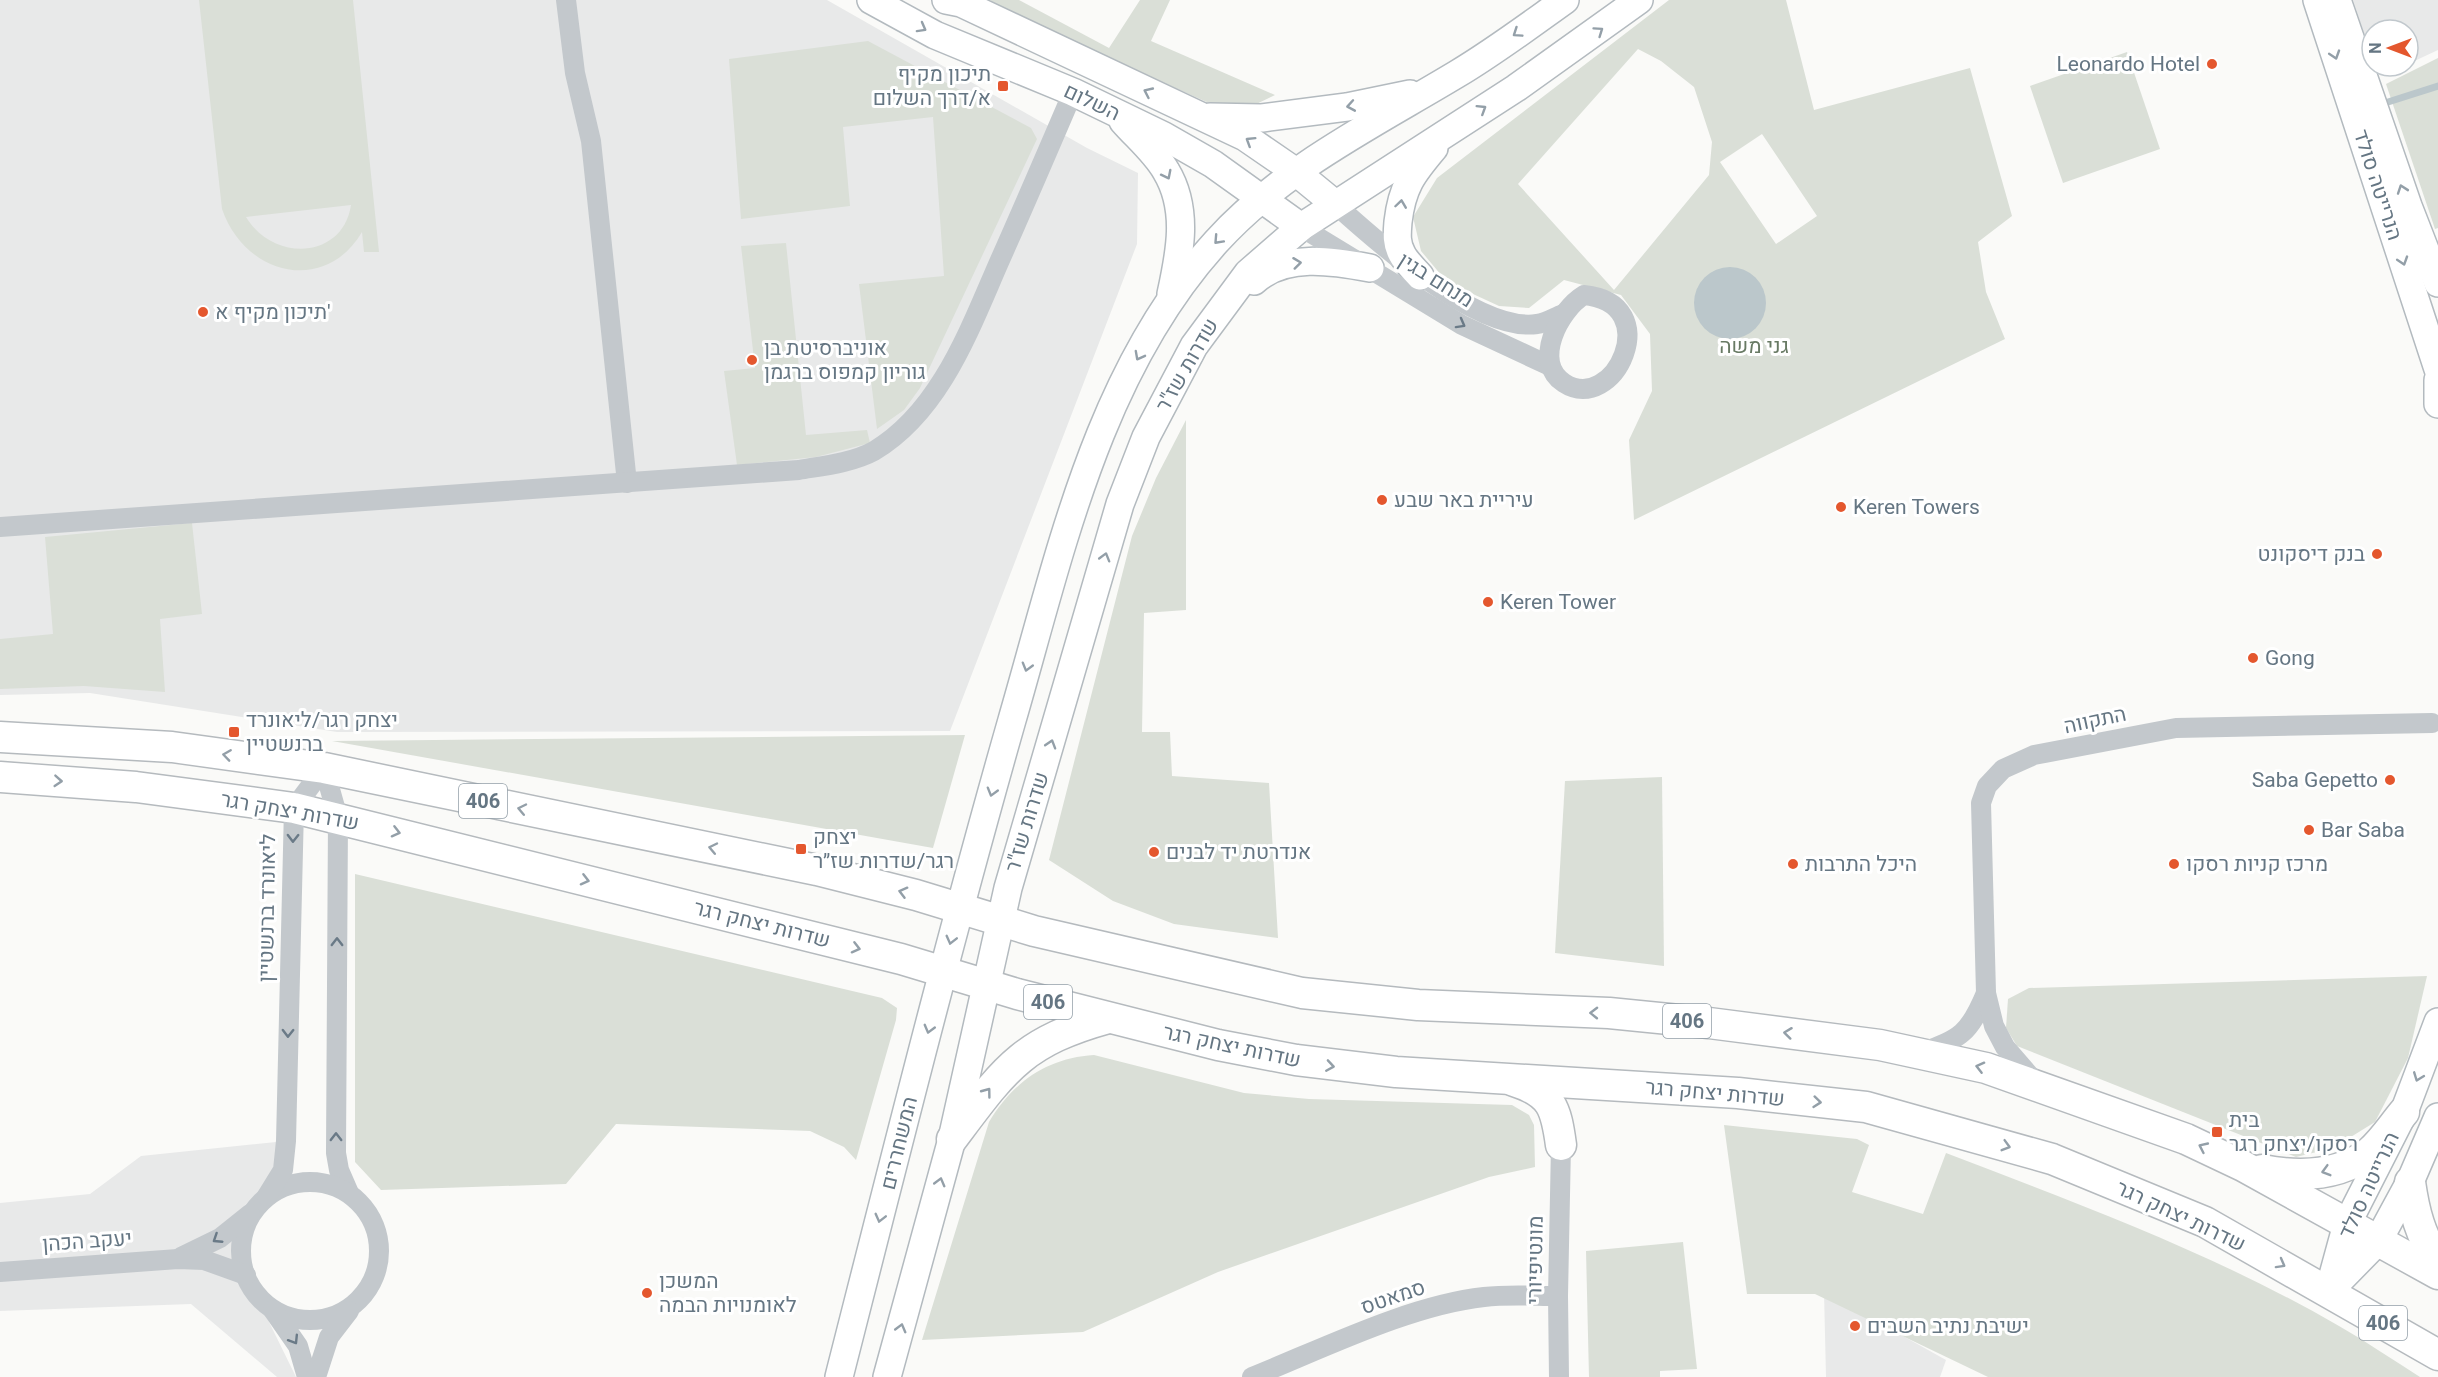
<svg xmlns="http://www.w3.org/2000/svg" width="2438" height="1377" font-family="Roboto,Heebo,sans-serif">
  <rect width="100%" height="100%" fill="#fafaf8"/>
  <g fill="#e8e9e9">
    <path d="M0 0H827L1087 148 1138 173 1137 244 950 731 337 732 90 693 0 695Z"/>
    <path d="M2353 0H2438V50L2408 64V30H2372V57Z"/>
    <path d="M286 1141 247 1223 246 1275 296 1377H277L191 1304 0 1311V1203L90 1194 141 1156Z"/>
    <path d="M1824 1292 1946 1360 1940 1377H1826Z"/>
  </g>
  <g fill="#dadfd7" fill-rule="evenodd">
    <path d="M199 0H353L379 252H364L362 232C324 296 244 274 222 209ZM351 205C343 259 274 263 246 217Z"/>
    <path d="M990 0H1019L1109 48 1140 0H1170L1151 41 1275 95 1246 109 1227 111 1009 14Z"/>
    <path d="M1669 0H1786L1814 110 1970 68 2012 216 1978 242 1986 292 2005 339 1634 520 1629 440 1652 391 1650 334 1621 295 1564 280 1529 308 1499 306 1447 282 1421 251 1413 217 1437 178ZM1638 49 1661 61 1694 87 1712 142 1709 175 1614 290 1518 184ZM1762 134 1817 216 1776 244 1720 162Z"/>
    <path d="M868 41 1031 128 1037 139 920 388 904 410 877 429 859 284 944 276 933 117 843 127 850 206 741 219 729 59Z"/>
    <path d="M2127 52 2160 149 2063 183 2030 86Z"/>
    <path d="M2438 58V228L2435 229 2386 84Z"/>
    <path d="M786 243 806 435 867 430 870 443 816 457 737 465 724 371 755 368 741 246Z"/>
    <path d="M1186 420V610L1144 613 1142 732H1170L1172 776 1269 783 1278 938 1174 924 1113 901 1049 860 1132 536 1156 478Z"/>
    <path d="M192 523 202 614 160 619 165 692 84 686 0 689V639L53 634 45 537Z"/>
    <path d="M965 735 933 848 332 741Z"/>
    <path d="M1662 777 1664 966 1555 953 1565 781Z"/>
    <path d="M355 874 882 998 897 1008 896 1020 856 1160 844 1147 810 1131 616 1124 566 1184 381 1190 355 1162Z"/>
    <path d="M2427 976 2408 1058 2375 1122 2333 1148 2296 1157 2017 1046 2006 1028 2008 999 2029 988Z"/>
    <path d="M1094 1055 1244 1093 1309 1099 1512 1105 1529 1115 1534 1125 1535 1167 1489 1177 1218 1272 1083 1332 922 1340 989 1122C1013 1082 1047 1058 1094 1055Z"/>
    <path d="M1724 1125 1857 1139 1869 1145 1852 1192 1923 1214 1946 1153C2079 1204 2215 1254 2339 1326 2367 1342 2393 1360 2420 1377H1988L1815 1294H1747Z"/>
    <path d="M1683 1242 1697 1369 1660 1371V1377H1589L1586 1251Z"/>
  </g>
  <circle fill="#bbc7cb" cx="1730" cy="303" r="36"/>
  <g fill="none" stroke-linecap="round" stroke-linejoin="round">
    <path stroke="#bbc7cb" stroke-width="7" d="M2388 102 2438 86"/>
    <g stroke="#b3babf" stroke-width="30">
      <g id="secondary">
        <path d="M871 0 935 35 1073 92 1164 136 1213 164 1301 227"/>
        <path d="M946 0 961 3 1245 137 1296 172 1335 204"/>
        <path d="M2317 0 2438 369"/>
        <path d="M2337 0 2408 206 2438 283"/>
        <path d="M1210 117 1262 118 1347 107 1410 94"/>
        <path d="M1123 121C1137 137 1156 153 1166 171 1189 209 1180 253 1171 294"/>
        <path d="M1420 276C1414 269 1406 262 1402 254 1396 243 1397 234 1398 222 1402 187 1412 174 1434 148"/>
        <path d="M1254 281C1285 253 1332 261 1370 268"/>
        <path d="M2438 380V404"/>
        <path d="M2329 1290 2347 1224 2404 1112 2438 1022"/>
        <path d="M2330 1290 2378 1241 2410 1182 2438 1117"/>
        <path d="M839 1377C895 1157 950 937 1012 720 1060 555 1097 373 1216 242 1282 169 1374 124 1457 74 1494 52 1530 25 1565 0"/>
        <path d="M887 1377 952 1139 1008 888 1120 504 1146 437 1194 346 1248 273 1301 227 1516 88 1639 0"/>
      </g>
    </g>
    <g stroke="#b5babe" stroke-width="33">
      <g id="primary">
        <path d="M0 737 172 747 324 768 817 870 916 895 1034 931 1302 993 1418 1005 1609 1013 1709 1023 1880 1045 1986 1068 2186 1139 2243 1166 2438 1274"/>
        <path d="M0 777 136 787 294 808 901 959 1017 994 1218 1045 1296 1060 1396 1072 1738 1093 1866 1107 2052 1159 2205 1222 2438 1355"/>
        <path d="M1514 1081C1552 1093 1556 1108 1561 1145"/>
        <path d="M952 1139C1004 1070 1021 1042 1108 1018"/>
        <path d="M2262 1170C2299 1177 2339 1177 2370 1152 2383 1141 2393 1125 2404 1112"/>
        <path d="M2410 1182C2414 1210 2420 1237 2438 1260"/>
      </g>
    </g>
    <g stroke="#c3c8cc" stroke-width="20">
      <path d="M566 0 575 73 591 141 627 483"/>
      <path d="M1335 204C1376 241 1478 333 1537 324 1546 323 1555 317 1563 314"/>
      <path d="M1301 227 1462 325 1550 366"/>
      <path d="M1584 295C1667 303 1614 416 1564 383 1532 362 1559 310 1584 295Z"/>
      <path d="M0 527 799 470C822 466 852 463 874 451 941 411 970 328 1000 260 1025 204 1049 148 1073 92"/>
      <path d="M324 768 338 818 336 1153 339 1170 349 1193"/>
      <path d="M1921 1053C1961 1038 1969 1034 1986 993"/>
      <path d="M2036 1083 2005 1047 1994 1026 1986 993 1981 803 1987 786 2003 769 2034 755 2176 728 2432 723"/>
      <circle cx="310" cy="1251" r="69"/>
      <path d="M267 1196 283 1170 286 1141 294 808 324 768"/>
      <path d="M181 1257 220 1238 250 1214"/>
      <path d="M0 1272 178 1259 204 1260 246 1275"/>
      <path d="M273 1310 298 1346 307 1377"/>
      <path d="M316 1377 329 1337 349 1311"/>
      <path d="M1252 1377C1322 1349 1410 1305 1484 1297 1508 1294 1534 1296 1558 1296"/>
      <path d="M1559 1377 1558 1296 1561 1145"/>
    </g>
    <use href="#secondary" stroke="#fff" stroke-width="27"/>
    <use href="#primary" stroke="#fff" stroke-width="30"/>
  </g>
  <defs><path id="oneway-chevron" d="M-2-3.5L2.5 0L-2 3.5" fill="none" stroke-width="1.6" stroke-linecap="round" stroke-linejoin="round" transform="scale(1.5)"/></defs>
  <g stroke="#939fa8">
    <use href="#oneway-chevron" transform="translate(922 28) rotate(29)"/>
    <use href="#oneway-chevron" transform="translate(1599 31) rotate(-35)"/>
    <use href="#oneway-chevron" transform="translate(1517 33) rotate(146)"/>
    <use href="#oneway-chevron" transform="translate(2335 55) rotate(72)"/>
    <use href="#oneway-chevron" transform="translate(1148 92) rotate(-155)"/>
    <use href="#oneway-chevron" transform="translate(1351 106) rotate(170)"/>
    <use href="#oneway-chevron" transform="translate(1482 109) rotate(-32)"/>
    <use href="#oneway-chevron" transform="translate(1250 141) rotate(-148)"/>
    <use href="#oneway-chevron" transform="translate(1167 175) rotate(63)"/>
    <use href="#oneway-chevron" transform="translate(2402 189) rotate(-109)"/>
    <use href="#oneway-chevron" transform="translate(1401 204) rotate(-82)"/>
    <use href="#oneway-chevron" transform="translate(1218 240) rotate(133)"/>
    <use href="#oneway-chevron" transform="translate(2403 261) rotate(72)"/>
    <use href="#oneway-chevron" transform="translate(1297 263) rotate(-7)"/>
    <use href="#oneway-chevron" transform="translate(1139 356) rotate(118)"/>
    <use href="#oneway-chevron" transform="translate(1105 557) rotate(-74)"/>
    <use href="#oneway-chevron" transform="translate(1027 667) rotate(106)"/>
    <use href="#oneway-chevron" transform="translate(1051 744) rotate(-73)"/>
    <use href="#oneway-chevron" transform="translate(227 755) rotate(-172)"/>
    <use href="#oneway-chevron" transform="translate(58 781) rotate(4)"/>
    <use href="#oneway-chevron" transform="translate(992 792) rotate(106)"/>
    <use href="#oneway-chevron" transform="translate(522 809) rotate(-168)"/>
    <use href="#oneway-chevron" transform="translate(396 832) rotate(14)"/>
    <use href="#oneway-chevron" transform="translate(713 848) rotate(-168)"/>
    <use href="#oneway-chevron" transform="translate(585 880) rotate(14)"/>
    <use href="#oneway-chevron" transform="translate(903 892) rotate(-165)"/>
    <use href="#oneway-chevron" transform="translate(951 940) rotate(104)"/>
    <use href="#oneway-chevron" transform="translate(856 948) rotate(14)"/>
    <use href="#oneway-chevron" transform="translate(1594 1013) rotate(-179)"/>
    <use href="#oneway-chevron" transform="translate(929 1029) rotate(105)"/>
    <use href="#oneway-chevron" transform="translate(1788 1033) rotate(-173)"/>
    <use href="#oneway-chevron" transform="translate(1330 1066) rotate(9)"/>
    <use href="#oneway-chevron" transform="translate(1980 1067) rotate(-166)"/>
    <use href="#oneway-chevron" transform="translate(2418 1077) rotate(111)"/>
    <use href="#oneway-chevron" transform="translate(987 1092) rotate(-53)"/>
    <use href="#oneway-chevron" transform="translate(1817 1102) rotate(6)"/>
    <use href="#oneway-chevron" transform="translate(2006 1146) rotate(16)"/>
    <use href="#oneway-chevron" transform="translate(2203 1147) rotate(-155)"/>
    <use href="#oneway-chevron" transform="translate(2326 1171) rotate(164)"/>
    <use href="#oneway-chevron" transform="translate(940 1182) rotate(-75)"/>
    <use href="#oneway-chevron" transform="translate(880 1218) rotate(104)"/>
    <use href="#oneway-chevron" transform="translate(2281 1264) rotate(29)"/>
    <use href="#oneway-chevron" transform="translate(901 1328) rotate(-75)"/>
  </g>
  <g stroke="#6a7a87">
    <use href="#oneway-chevron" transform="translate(1461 324) rotate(29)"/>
    <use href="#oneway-chevron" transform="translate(293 838) rotate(91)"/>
    <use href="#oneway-chevron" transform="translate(337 942) rotate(-90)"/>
    <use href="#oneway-chevron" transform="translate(288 1033) rotate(91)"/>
    <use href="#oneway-chevron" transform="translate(336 1137) rotate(-90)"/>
    <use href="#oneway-chevron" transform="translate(217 1239) rotate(147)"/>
    <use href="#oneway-chevron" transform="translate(294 1340) rotate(58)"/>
  </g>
  <g fill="#e4572e" stroke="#fff" stroke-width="2">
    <circle cx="2212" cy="64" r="6"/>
    <rect x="997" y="80" width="12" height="12" rx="3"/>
    <circle cx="203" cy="312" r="6"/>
    <circle cx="752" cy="360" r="6"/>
    <circle cx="1382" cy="500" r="6"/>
    <circle cx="1841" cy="507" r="6"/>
    <circle cx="2377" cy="554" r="6"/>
    <circle cx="1488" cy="602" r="6"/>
    <circle cx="2253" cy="658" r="6"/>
    <rect x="228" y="726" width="12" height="12" rx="3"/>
    <circle cx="2390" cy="780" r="6"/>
    <circle cx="2309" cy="830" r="6"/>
    <rect x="795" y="843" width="12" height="12" rx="3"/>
    <circle cx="1154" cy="852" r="6"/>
    <circle cx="1793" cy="864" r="6"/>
    <circle cx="2174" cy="864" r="6"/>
    <rect x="2211" y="1126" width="12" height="12" rx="3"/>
    <circle cx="647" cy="1293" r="6"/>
    <circle cx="1855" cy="1326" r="6"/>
  </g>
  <g text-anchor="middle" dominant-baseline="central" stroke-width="6" stroke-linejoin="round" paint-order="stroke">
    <g fill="#fff" stroke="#939fa8" stroke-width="1.5">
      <rect x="459" y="784" width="48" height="34" rx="4.5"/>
      <rect x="1024" y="985" width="48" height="34" rx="4.5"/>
      <rect x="1663" y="1004" width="48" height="34" rx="4.5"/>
      <rect x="2359" y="1306" width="48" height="34" rx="4.5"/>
    </g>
    <g font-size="20" font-weight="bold" fill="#657683">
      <text x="483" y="801">406</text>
      <text x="1048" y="1002">406</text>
      <text x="1687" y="1021">406</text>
      <text x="2383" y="1323">406</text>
    </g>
    <g font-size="21" fill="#657683" stroke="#fff" text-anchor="start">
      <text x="2200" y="64" text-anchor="end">Leonardo Hotel</text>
      <text x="991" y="74" text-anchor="end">תיכון מקיף<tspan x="991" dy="24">א/דרך השלום</tspan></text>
      <text x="215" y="312">תיכון מקיף א'</text>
      <text x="764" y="348">אוניברסיטת בן<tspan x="764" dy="24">גוריון קמפוס ברגמן</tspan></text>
      <text x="1394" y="500">עיריית באר שבע</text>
      <text x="1853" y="507">Keren Towers</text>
      <text x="2365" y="554" text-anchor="end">בנק דיסקונט</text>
      <text x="1500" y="602">Keren Tower</text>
      <text x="2265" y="658">Gong</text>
      <text x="246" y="720">יצחק רגר/ליאונרד<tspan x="246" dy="24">ברנשטיין</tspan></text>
      <text x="2378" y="780" text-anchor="end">Saba Gepetto</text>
      <text x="2321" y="830">Bar Saba</text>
      <text x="813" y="837">יצחק<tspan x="813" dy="24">רגר/שדרות שז״ר</tspan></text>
      <text x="1166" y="852">אנדרטת יד לבנים</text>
      <text x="1805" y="864">היכל התרבות</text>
      <text x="2186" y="864">מרכז קניות רסקו</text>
      <text x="2229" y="1120">בית<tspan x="2229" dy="24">רסקו/יצחק רגר</tspan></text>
      <text x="659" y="1281">המשכן<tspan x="659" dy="24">לאומנויות הבמה</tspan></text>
      <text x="1867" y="1326">ישיבת נתיב השבים</text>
    </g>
    <g font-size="21" fill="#657683" stroke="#fff">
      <text transform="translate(1092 102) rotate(25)">השלום</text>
      <text transform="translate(2378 185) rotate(72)">הנרייטה סולד</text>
      <text transform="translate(1436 280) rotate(32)">מנחם בגין</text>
      <text transform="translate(1187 365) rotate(-60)">שדרות שז"ר</text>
      <text transform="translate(2095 720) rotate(-12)">התקווה</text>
      <text transform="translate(290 811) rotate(10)">שדרות יצחק רגר</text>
      <text transform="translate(1027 822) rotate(-73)">שדרות שז"ר</text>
      <text transform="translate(267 908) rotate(-89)">ליאונרד ברנשטיין</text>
      <text transform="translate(762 924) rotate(14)">שדרות יצחק רגר</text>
      <text transform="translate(1232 1046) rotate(12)">שדרות יצחק רגר</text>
      <text transform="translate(1715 1093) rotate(5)">שדרות יצחק רגר</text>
      <text transform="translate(899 1143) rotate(-76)">המשחררים</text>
      <text transform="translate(2369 1185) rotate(-65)">הנרייטה סולד</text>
      <text transform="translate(2181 1216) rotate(25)">שדרות יצחק רגר</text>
      <text transform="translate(87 1241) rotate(-4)">יעקב הכהן</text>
      <text transform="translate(1535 1260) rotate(-89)">מונטיפיורי</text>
      <text transform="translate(1393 1297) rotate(-19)">סמאטס</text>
    </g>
    <g font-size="21" fill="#687a64" stroke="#fff">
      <text x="1754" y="346">גני משה</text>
    </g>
  </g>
  <g transform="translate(2390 48) rotate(270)"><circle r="28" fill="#ffffff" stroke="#c1c8cd" stroke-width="1.5"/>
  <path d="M0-4.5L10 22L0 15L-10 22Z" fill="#e4572e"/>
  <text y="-9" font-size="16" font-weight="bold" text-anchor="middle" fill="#657683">N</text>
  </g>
</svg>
